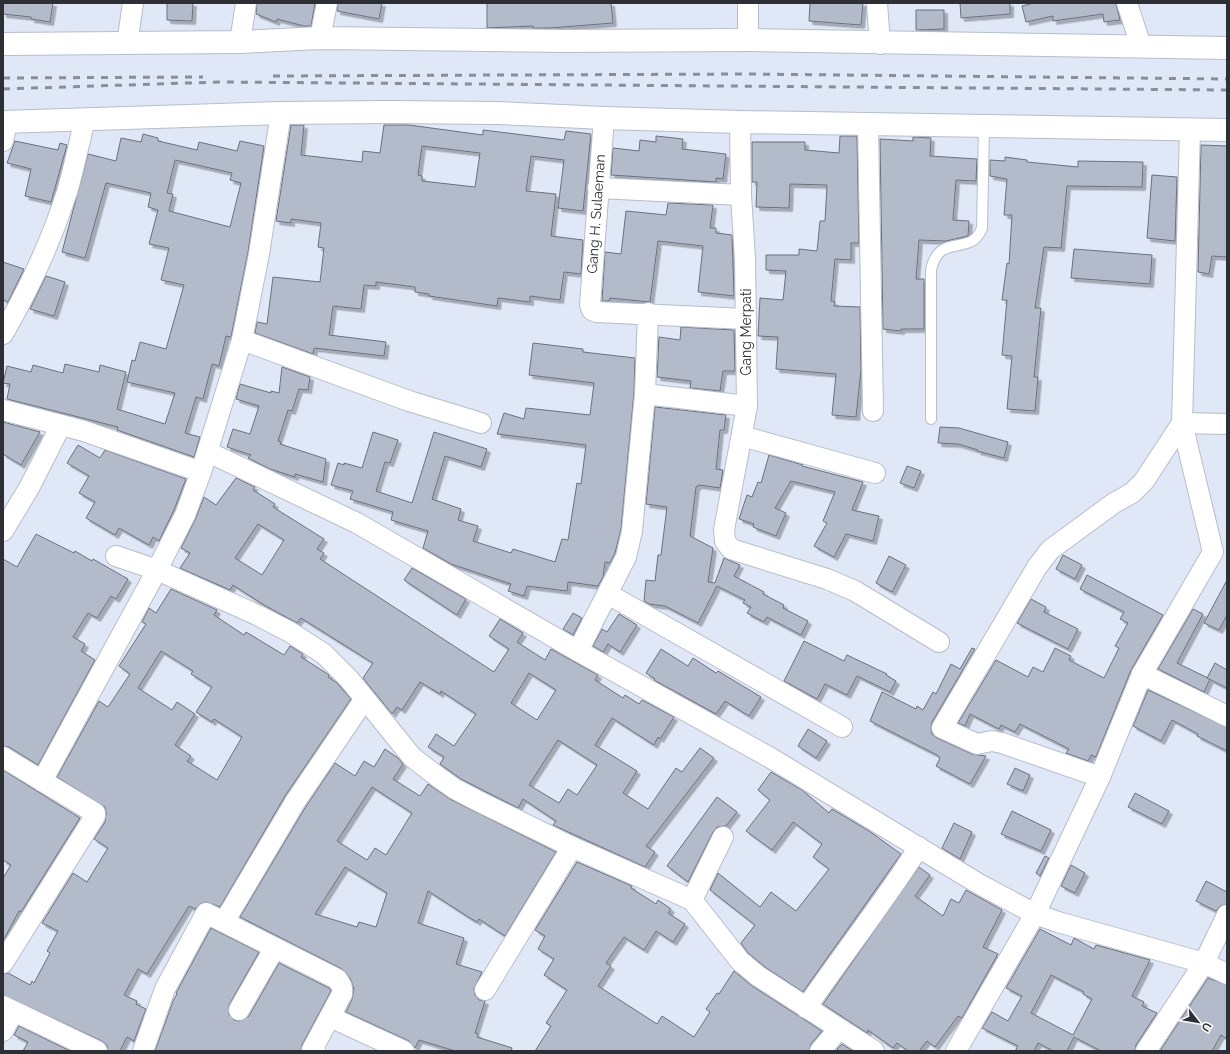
<svg xmlns="http://www.w3.org/2000/svg" width="1230" height="1054" font-family="Raleway,sans-serif">
  <defs>
    <filter id="shadow"><feDropShadow dx="3.5" dy="3.5" stdDeviation="0" flood-color="#0004"/></filter>
  </defs>
  <rect width="100%" height="100%" fill="#e0e7f6"/>
  <g fill="#b3bac9" stroke="#6a707d" fill-rule="evenodd" filter="url(#shadow)">
    <path d="M3 3H53L50 22 31 19V17L3 14Z"/>
    <path d="M167 3H193L192 21 167 20Z"/>
    <path d="M257 3H315L311 26H304L277 19 276 22 256 14Z"/>
    <path d="M338 3H382L379 19 337 11Z"/>
    <path d="M487 3H611L613 23 550 28H533V26L487 28Z"/>
    <path d="M810 3H863L861 25 809 21Z"/>
    <path d="M960 3H1010V14L961 18Z"/>
    <path d="M1034 3H1113L1116 4 1120 20 1104 22 1103 14 1053 21V16L1026 22 1022 6Z"/>
    <path d="M916 10H944V29L916 30Z"/>
    <path d="M291 125H304L301 155 362 162 363 151 380 153 384 125H409L483 135V130L564 140 566 131 591 134 583 211 558 208 564 160 531 156 526 191 556 194 551 236 583 240 581 274 564 272 560 300 530 296V302L498 298 497 306 429 296V294L415 292V287L376 282V286L364 285 361 309 333 306 329 335 386 342 384 356 314 348 313 354 255 333 257 322 267 324 273 277 320 282 324 248 318 247 321 223 291 219V223L276 221ZM422 146 480 153 475 187 422 181V176L418 175Z"/>
    <path d="M143 134 158 138V141L197 150 199 142 237 151 240 141 264 146 248 252 231 337 226 336 219 366 212 364 203 399 196 397 185 433 200 437 194 457 117 430 118 427 7 399 10 384 3 383 7 366 31 372 33 365 63 373 65 364 99 372 100 365 126 372 117 409 165 424 175 393 127 382 132 360 135 361 140 342 166 349 184 285 161 280 169 248 149 244 158 210 148 207 151 193 106 183 85 258 62 252 88 154 116 161 121 138 141 142ZM175 160 232 173 230 180 241 183 230 227 169 211 173 194 167 193Z"/>
    <path d="M656 136 683 139 682 149 726 154 723 179 716 178V182L611 175 613 148 639 151 640 140 656 142Z"/>
    <path d="M840 136H857L859 243H851V260L835 259 831 301 835 302 834 306 860 307 861 370 856 417 832 415 836 374 776 369 778 337 758 336 760 298 783 300 786 271 766 270V255H799V249L817 251 820 221H825L827 185 790 184 789 208 756 207 757 182H752V142H805V150L839 153Z"/>
    <path d="M913 137 931 138 930 156 977 159 976 181 956 180 953 220 969 221 968 236 946 241 919 240 916 279H924V329H901V331L883 329 880 139 913 141Z"/>
    <path d="M15 141 58 150 60 143 67 145 51 202 25 196 31 169 7 163Z"/>
    <path d="M1201 145 1227 146V257L1212 256 1209 274 1198 272Z"/>
    <path d="M1005 157 1027 160V162L1078 167V161L1143 162 1142 187 1067 186 1061 248 1044 247 1035 308H1041L1034 377H1038L1035 411 1007 409 1012 356 1002 355 1007 300H1002L1007 263 1009 264 1012 215H1004L1007 179 990 176V160L1005 161Z"/>
    <path d="M1152 175 1177 177 1175 241 1147 238Z"/>
    <path d="M668 203 713 205 710 228H716V233L732 235 734 296 698 292 703 246 658 241 650 302 610 298 609 301H602L605 252 621 254 626 211 666 215Z"/>
    <path d="M1074 249 1152 255 1150 284 1071 278Z"/>
    <path d="M3 262 24 269 8 302 3 300Z"/>
    <path d="M46 276 65 282 54 316 30 309Z"/>
    <path d="M681 327 734 330 735 371H723L720 391 690 388 691 381 657 377 659 337 680 340Z"/>
    <path d="M533 343 583 349V352L635 358 634 393 621 529 615 553 610 563 605 562 603 577 598 586 568 582 567 591 527 586 524 596 508 591 511 584 451 564 423 548 428 531 391 520 393 512 350 499 353 491 331 485 338 463 344 465V463L362 468 373 432 398 440 390 463 385 462 376 491 412 503 434 432 487 449 481 467 445 456 432 499 461 509 458 520 478 526 473 541 511 553 513 549 555 562 562 539 568 540 577 483 581 484 586 445 497 434 504 413 524 419 526 408 590 415 594 383 529 375Z"/>
    <path d="M282 367 310 377 308 390 299 389 292 411 288 410 278 441 281 442 280 444 326 459 323 482 295 474V477L270 469 248 458 251 455 227 447 233 429 250 434 259 406 236 399 240 384 271 393V391L279 393Z"/>
    <path d="M655 407 726 415 724 430H720L716 469 723 470 720 488 699 485 696 487 690 536 713 548 708 582 715 583 724 558 740 565 734 576 764 592 763 594 784 605 783 608 808 621 801 635 767 617 764 622 747 613 751 607 743 603 745 600 717 586 698 623 665 606 649 604 644 601 646 580 655 581 658 555H661L667 507 646 504Z"/>
    <path d="M3 422 40 432 21 465 3 454Z"/>
    <path d="M940 427 959 428 1008 442 1004 458 977 451 978 450 958 444 938 443Z"/>
    <path d="M78 445 100 458 105 450 186 479 174 510 159 541 153 537 149 545 119 528 115 535 86 518 95 502 79 493 89 476 67 463Z"/>
    <path d="M769 455 803 465 802 466 863 482 852 510 879 516 873 541 846 534 834 557 814 546 827 523 823 521 835 492 791 481 775 508 786 513 776 536 753 527 754 524 739 519 747 495 752 497 758 482 761 483Z"/>
    <path d="M907 466 921 471 914 488 900 483Z"/>
    <path d="M236 478 255 487 253 490 275 504 273 507 324 539 317 549 324 553 320 559 494 672 509 649 489 636 500 619 523 633 517 642 545 660 551 649 598 675 595 680 623 698 625 695 639 704 642 700 674 717 660 739 658 737 654 745 612 718 595 745 637 771 623 793 648 809 676 768 682 772 700 748 714 758 646 846 655 852 645 867 553 825 556 821 523 799 518 808 461 779 440 764 444 757 428 747 436 734 454 746 476 714 441 691 440 694 420 682 402 710 397 707 392 714 363 678 373 663 301 618 297 623 264 605 233 585 230 590 180 568 190 553 181 548 195 520 204 497 216 505ZM258 524 284 540 262 575 235 558ZM529 673 556 690 537 720 511 703ZM558 740 597 765 577 795 568 789 559 803 529 785Z"/>
    <path d="M36 534 74 553 75 551 92 561 93 559 128 579 116 599 111 596 97 618 88 613 73 637 85 644 81 651 95 660 38 765 9 747 3 746V559L17 567Z"/>
    <path d="M1063 555 1082 565 1075 579 1056 569Z"/>
    <path d="M889 556 906 565 892 592 876 583Z"/>
    <path d="M412 568 466 599 457 615 404 580Z"/>
    <path d="M1087 575 1163 615 1131 670 1096 757 1091 755 1088 761 1066 753 1069 749 1020 724 1015 732 1001 725 999 729 970 714 965 726 958 723 996 660 1028 677 1033 667 1043 672 1055 648 1071 656 1069 660 1104 678 1119 648 1115 646 1128 623 1120 619 1124 612 1080 589Z"/>
    <path d="M1227 580V615L1219 630 1204 623Z"/>
    <path d="M171 589 217 610 214 615 244 635 246 632 284 655 290 646 303 654 301 657 326 673 329 675 328 677 336 682 351 699 285 796 220 907 206 902 200 904 195 909 189 906 147 974 138 969 124 995 137 1001 136 1004 146 1009 134 1041 127 1037 120 1051H108L107 1045 102 1041 3 995V974L8 973 30 985 32 981 34 983 50 953 47 951 58 931 42 923 73 873 87 882 108 848 94 839 105 822 106 813 105 807 57 777 99 701 108 707 130 674 119 666 146 624 142 622 149 608 156 613ZM161 651 193 671 191 674 212 687 196 712 212 722 214 719 242 737 217 780 187 761 191 756 175 745 195 714 177 702 172 710 138 688Z"/>
    <path d="M1031 599 1046 607 1044 612 1078 629 1068 649 1017 623Z"/>
    <path d="M1193 609 1203 614 1177 663 1210 679 1204 692 1158 669Z"/>
    <path d="M573 613 582 618 573 635 563 629Z"/>
    <path d="M619 614 637 625 620 652 608 644 603 652 593 646 602 629 607 632Z"/>
    <path d="M804 641 844 661 847 655 887 674 886 675 896 681 890 692 857 676 847 695 825 684 817 699 784 681Z"/>
    <path d="M972 648 975 649 932 722 931 728 932 734 937 738 972 754 986 756 970 784 936 766 940 758 937 755 870 721 882 692 916 709 917 706 923 710 933 692 936 694 951 664 960 669Z"/>
    <path d="M661 649 688 666 693 658 716 673 718 671 761 697 749 716 725 701 716 714 654 680 655 679 646 673Z"/>
    <path d="M1215 663 1227 670V688L1207 678Z"/>
    <path d="M1148 690 1227 727V751L1197 736 1198 734 1172 720 1161 741 1133 726Z"/>
    <path d="M808 729 827 741 816 758 798 746Z"/>
    <path d="M385 749 398 758 403 764 393 779 420 796 428 784 450 799 556 852 505 936 479 919 477 922 470 918 428 891 418 923 464 938 456 964 482 972 474 989 475 995 479 1000 485 1001 475 1033 478 1034 477 1037 512 1048 511 1051H455L419 1040 415 1048 409 1041 346 1012 352 999 354 989 350 978 342 969 240 917 305 808 335 763 355 776 364 761 374 767ZM372 787 412 813 386 855 375 848 367 860 337 841ZM345 867 387 893 376 927 359 922 357 927 315 914Z"/>
    <path d="M1015 768 1030 775 1023 791 1007 784Z"/>
    <path d="M3 770 80 818 21 912 19 911 3 941V878L11 865 3 860Z"/>
    <path d="M771 772 802 790 829 813 832 809 869 831 901 854 803 992 765 967 748 953 741 943 755 925 710 890 718 873 760 907 771 892 796 911 829 869 813 857 822 844 793 822 772 850 746 831 770 800 758 790Z"/>
    <path d="M1135 793 1169 811 1162 824 1128 807Z"/>
    <path d="M717 797 737 812 726 826 717 827 713 832 688 882 667 866Z"/>
    <path d="M1012 811 1051 830 1041 851 1001 834Z"/>
    <path d="M954 823 972 832 960 859 942 848Z"/>
    <path d="M1045 856 1049 858 1040 876 1036 873Z"/>
    <path d="M577 862 632 886 631 888 656 904 658 900 671 909 668 913 685 924 673 942 656 931 644 950 624 937 606 963 611 966 598 986 657 1024 662 1016 694 1037 710 1012 706 1009 717 993 719 994 734 971 752 986 822 1031 811 1044 809 1051H535L551 1026 546 1023 567 990 544 975 554 959 538 949 545 936 535 930Z"/>
    <path d="M1071 865 1085 873 1075 893 1061 886Z"/>
    <path d="M919 867 930 875 915 896 943 916 951 899 959 903 966 890 1002 910 983 947 998 954 962 1018 958 1016 935 1047 927 1041 919 1051H908L897 1043 893 1048 868 1030 867 1033 823 1004Z"/>
    <path d="M1206 881 1227 892V904L1220 906 1216 911 1196 901Z"/>
    <path d="M211 928 259 952 229 1005V1015L234 1020 239 1021 249 1016 279 963 329 988 331 991 302 1045 301 1051H155L173 1001 177 994 176 993Z"/>
    <path d="M1040 929 1071 945 1074 938 1094 949 1096 945 1150 960 1132 996 1144 1002 1142 1006 1157 1013 1136 1045 1135 1051H1101L1074 1037 1067 1051H1053L1038 1043 1034 1051H1015L1018 1046 982 1028 992 1012 1008 1021 1022 996 1006 988ZM1051 975 1084 992 1083 994 1092 999 1073 1035 1031 1013Z"/>
    <path d="M1208 978 1227 985V1039L1221 1035 1212 1051H1160Z"/>
    <path d="M19 1026 70 1051H23L28 1042 14 1035Z"/>
    <path d="M842 1044 853 1051H840L837 1049Z"/>
  </g>
  <g fill="none" stroke-linecap="round" stroke-linejoin="round">
    <g stroke="#b6bdcc" stroke-width="12">
      <path id="service" d="M931 419V270C939 231 971 258 982 228L984 126"/>
    </g>
    <g stroke="#b6bdcc" stroke-width="22">
      <g id="minor">
        <path d="M877 3 880 44"/>
        <path d="M1127 3 1141 46"/>
        <path d="M320 38 327 3"/>
        <path d="M748 40V3"/>
        <path d="M240 42 246 3"/>
        <path d="M127 44 133 3"/>
        <path d="M604 118 590 305 592 310 596 312 746 319"/>
        <path d="M740 122 741 195 745 259 747 406 724 530 725 541 731 549 827 579 855 591 939 642"/>
        <path d="M868 124 873 411"/>
        <path d="M3 141 7 122"/>
        <path d="M598 188 741 195"/>
        <path d="M3 334C29 289 51 242 67 192 74 168 79 143 85 119"/>
        <path d="M242 340 409 401 481 423"/>
        <path d="M645 394 747 406"/>
        <path d="M3 410 84 431 201 472"/>
        <path d="M742 436 875 473"/>
        <path d="M208 452 357 523 578 651 769 757 979 884 1035 914 1058 922 1204 963 1227 974"/>
        <path d="M3 531 29 488 61 425"/>
        <path d="M116 556 157 570 257 615 290 632 324 654 349 679 412 757 438 777 455 789 482 803 572 847 692 900 740 961 758 976 874 1051"/>
        <path d="M608 594 842 727"/>
        <path d="M578 651 626 557 632 531 645 394 648 313"/>
        <path d="M1142 674 1227 716"/>
        <path d="M3 757 95 813V816L3 963"/>
        <path d="M1100 777 1002 743 992 741 977 744 942 728 1037 567 1050 550 1114 503 1132 493 1144 481 1182 423 1227 424"/>
        <path d="M42 781 157 570 185 515 201 472 242 340 259 254 281 113"/>
        <path d="M692 900 723 837"/>
        <path d="M224 922 295 802 364 700"/>
        <path d="M485 990 572 847"/>
        <path d="M3 1006 97 1051"/>
        <path d="M806 1008C843 954 884 902 919 847"/>
        <path d="M239 1010 274 949"/>
        <path d="M330 1017 404 1051"/>
        <path d="M3 1031 13 1012"/>
        <path d="M143 1051 165 989 206 913 337 979C341 984 343 987 342 994L312 1050 315 1051"/>
        <path d="M820 1051 839 1029"/>
        <path d="M956 1051 1035 914 1100 777 1142 674 1213 552 1182 423 1190 130"/>
        <path d="M1146 1051 1204 963 1227 915"/>
      </g>
    </g>
    <g stroke="#b6bdcc" stroke-width="24">
      <g id="secondary">
        <path d="M3 44 240 42 320 38 562 41 748 40 1227 48"/>
        <path d="M3 122 281 113 388 112 497 113 604 118 740 122 1227 130"/>
      </g>
    </g>
    <use href="#service" stroke="#fff" stroke-width="10"/>
    <use href="#minor" stroke="#fff" stroke-width="20"/>
    <use href="#secondary" stroke="#fff" stroke-width="22"/>
    <g stroke="#898e99" stroke-width="3" stroke-dasharray="7 7" stroke-linecap="butt">
      <path d="M273 76 745 74 1227 79"/>
      <path d="M3 78 203 77"/>
      <path d="M3 89 219 82 1227 90"/>
    </g>
  </g>
  <g text-anchor="middle" dominant-baseline="central" stroke-width="3.5" stroke-linejoin="round" paint-order="stroke">
    <g font-size="14" fill="#2d2f35" stroke="#fff">
      <text transform="translate(596 214) rotate(-86)">Gang H. Sulaeman</text>
      <text transform="translate(746 332) rotate(-90)">Gang Merpati</text>
    </g>
  </g>
  <rect width="1230" height="1054" fill="none" stroke="#2d2f35" stroke-width="8"/>
  <g transform="translate(1198 1022) rotate(121)" stroke="#ffffff" stroke-width="3" paint-order="stroke">
  <path d="M0-3L7 15L0 10L-7 15Z" fill="#2d2f35"/>
  <text y="-6" font-size="11" font-weight="bold" text-anchor="middle" fill="#2d2f35">U</text>
  </g>
</svg>
